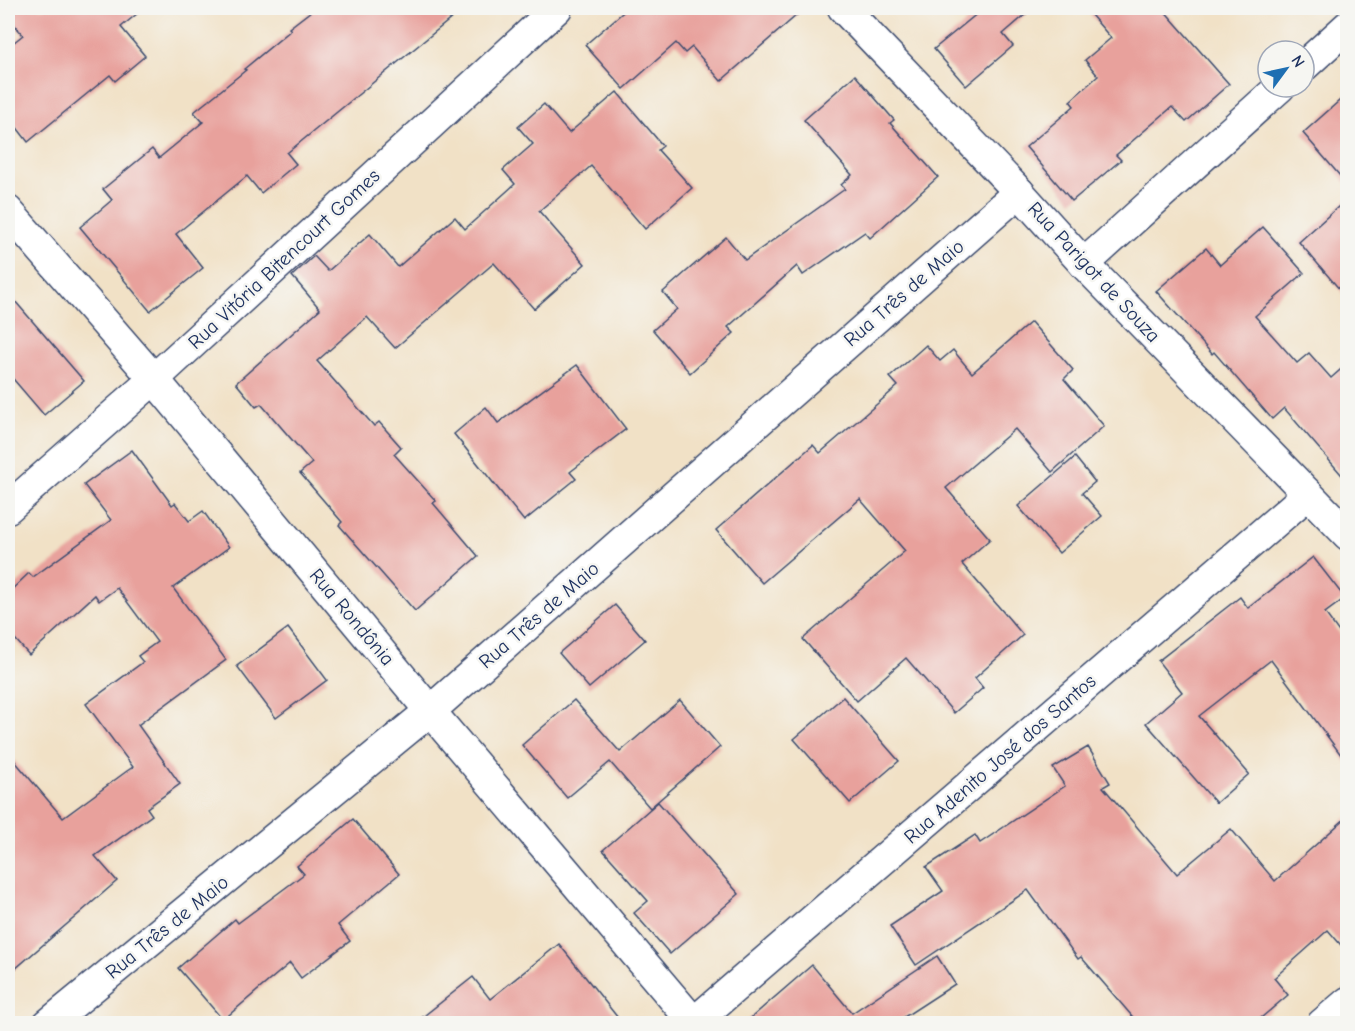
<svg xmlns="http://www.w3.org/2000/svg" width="1355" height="1031" font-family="'Comic Neue',sans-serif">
  <rect width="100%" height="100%" fill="#f6f6f2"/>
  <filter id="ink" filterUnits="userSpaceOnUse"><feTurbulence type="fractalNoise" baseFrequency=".0167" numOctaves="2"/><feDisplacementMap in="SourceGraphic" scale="12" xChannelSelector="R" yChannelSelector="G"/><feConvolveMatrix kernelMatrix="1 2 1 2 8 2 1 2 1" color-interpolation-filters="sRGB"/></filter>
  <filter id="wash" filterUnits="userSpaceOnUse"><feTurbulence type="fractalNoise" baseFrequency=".008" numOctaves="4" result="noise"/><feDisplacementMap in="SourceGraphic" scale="24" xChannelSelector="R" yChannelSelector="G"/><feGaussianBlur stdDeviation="1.35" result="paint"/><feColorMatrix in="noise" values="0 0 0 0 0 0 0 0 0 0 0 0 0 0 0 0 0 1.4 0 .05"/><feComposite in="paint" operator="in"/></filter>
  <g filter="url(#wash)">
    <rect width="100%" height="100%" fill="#f1e1c6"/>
    <g id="blocks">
      <g fill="#e8a19c">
        <path d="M8 8H144L121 27 145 56 115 81 110 75 28 142 8 116V47L23 35 8 17Z"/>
        <path d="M315 8H464L287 153 296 164 261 193 247 176 176 234 203 268 150 311 80 227 112 200 103 189 152 149 159 158 203 122 194 112 246 70 244 69 291 30 289 28Z"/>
        <path d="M628 8H805L721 81 692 47 685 53 676 43 624 89 585 45Z"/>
        <path d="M984 8H1033L1003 34 1013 46 966 86 934 49Z"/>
        <path d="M1085 8H1162L1229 84 1186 122 1172 107 1116 155 1121 160 1072 201 1026 147 1074 106 1070 101 1098 76 1085 60 1111 38Z"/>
        <path d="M855 75 894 120 890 123 938 177 870 238 865 232 803 275 797 266 728 327 734 333 690 373 653 330 677 309 663 292 726 237 745 260 845 189 841 185 852 175 804 120Z"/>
        <path d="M617 92 663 146 658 150 692 188 645 229 591 166 539 211 585 264 534 309 494 263 395 348 367 317 317 361 374 426 379 422 401 447 394 454 436 501 433 503 478 556 415 611 339 525 342 522 300 473 312 463 261 404 256 407 236 383 320 309 292 276 314 256 328 271 370 234 398 267 455 217 465 229 515 184 503 170 533 144 518 127 544 104 569 133Z"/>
        <path d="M1347 94V184L1303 133Z"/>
        <path d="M1347 199V298L1299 242Z"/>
        <path d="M1263 227 1304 273 1255 316 1297 363 1309 353 1331 378 1347 364V481L1284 408 1272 419 1214 352 1212 354 1156 291 1206 248 1220 265Z"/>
        <path d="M8 293 84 381 44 415 8 373Z"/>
        <path d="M1031 322 1073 370 1064 379 1104 426 1052 472 1015 429 946 488 990 539 962 564 1023 635 975 678 983 688 954 713 906 658 857 701 803 639 905 551 860 499 762 583 716 530 813 445 820 453 898 386 890 377 926 345 940 361 953 350 972 373Z"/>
        <path d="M577 365 626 429 570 472 576 479 524 521 454 434 486 407 498 423Z"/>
        <path d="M132 450 172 505 175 503 189 521 203 511 229 547 173 588 226 660 138 725 180 784 147 808 152 815 95 856 117 881 8 975V753L63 818 127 771 133 767 86 704 143 662 138 656 157 642 117 588 99 601 95 595 29 655 8 631V593L29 573 33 577 111 520 84 485Z"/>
        <path d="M1075 457 1095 482 1082 493 1102 516 1059 553 1018 506Z"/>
        <path d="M1313 557 1345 598 1325 613 1347 643V763L1271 660 1199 716 1249 774 1216 803 1146 723 1182 692 1158 661 1240 597 1248 608Z"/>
        <path d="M615 605 645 640 589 688 559 653Z"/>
        <path d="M288 628 327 680 276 718 237 666Z"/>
        <path d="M843 697 899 761 850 803 794 739Z"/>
        <path d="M574 700 620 752 680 700 720 747 650 808 610 762 567 798 522 745Z"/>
        <path d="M1088 747 1110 783 1103 787 1177 874 1231 829 1275 881 1347 817V952L1328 930 1274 978 1288 995 1255 1023H1138L1081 957 1078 959 1028 890 916 965 890 926 943 891 926 867 975 835 980 843 1065 786 1053 768Z"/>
        <path d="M658 802 739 894 670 954 634 913 648 901 603 850Z"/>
        <path d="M353 819 399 874 338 925 350 941 301 978 290 963 223 1020 178 968 235 919 238 923 304 874 297 866Z"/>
        <path d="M559 944 622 1023H415L473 977 490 999Z"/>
        <path d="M937 956 955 984 895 1023H745L812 965 852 1013Z"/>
      </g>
    </g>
  </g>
  <g filter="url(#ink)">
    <use href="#blocks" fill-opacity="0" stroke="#3b4a6e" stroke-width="1.5"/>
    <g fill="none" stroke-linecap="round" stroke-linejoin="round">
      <g stroke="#3b4a6e" stroke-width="33">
        <g id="minor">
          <path d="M843 8 1019 192 1084 264 1348 535"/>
          <path d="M1304 66 1348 26"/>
          <path d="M8 211 154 379 430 711 695 1024"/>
          <path d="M1084 264 1280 87"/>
          <path d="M8 508 154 379 557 8"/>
          <path d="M48 1024 430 711 1019 192"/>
          <path d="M692 1024 1308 494"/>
          <path d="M1322 1024 1348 1002"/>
        </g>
      </g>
      <use href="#minor" stroke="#fff" stroke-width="30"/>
    </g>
  </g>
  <g text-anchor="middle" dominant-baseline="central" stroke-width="5" stroke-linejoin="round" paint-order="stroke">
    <g font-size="20" fill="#1b2f5e" stroke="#f6f6f2">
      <text transform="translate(284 259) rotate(-43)">Rua Vitória Bitencourt Gomes</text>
      <text transform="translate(1094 272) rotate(47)">Rua Parigot de Souza</text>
      <text transform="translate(904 293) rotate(-41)">Rua Três de Maio</text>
      <text transform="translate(539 615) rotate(-41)">Rua Três de Maio</text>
      <text transform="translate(352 617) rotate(50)">Rua Rondônia</text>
      <text transform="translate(1000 759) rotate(-41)">Rua Adenito José dos Santos</text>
      <text transform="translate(167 927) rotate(-39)">Rua Três de Maio</text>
    </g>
  </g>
  <rect width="1355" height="1031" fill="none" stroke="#f6f6f2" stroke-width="30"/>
  <g transform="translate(1286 69) rotate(57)"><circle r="28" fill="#f6f6f2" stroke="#9ea6b7" stroke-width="1.5"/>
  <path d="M0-4.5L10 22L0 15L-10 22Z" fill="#1f6fb2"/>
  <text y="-9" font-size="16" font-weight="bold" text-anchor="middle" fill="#1b2f5e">N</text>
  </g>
</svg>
